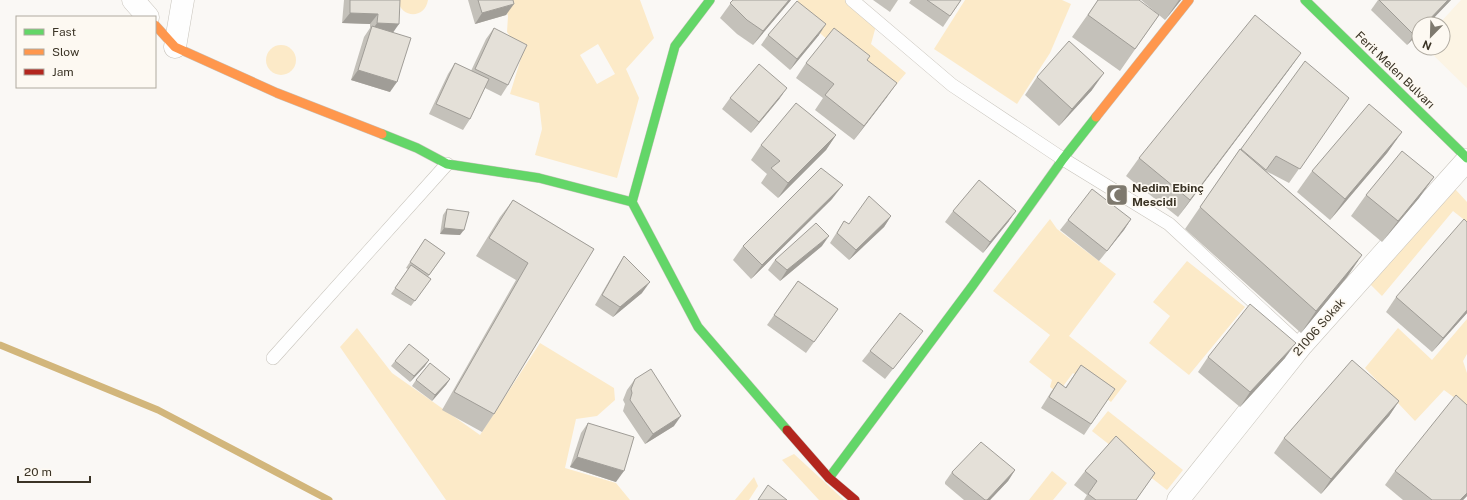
<svg xmlns="http://www.w3.org/2000/svg" width="1467" height="500" font-family="'Public Sans',sans-serif">
  <rect width="100%" height="100%" fill="#faf8f5"/>
  <path fill="#fcf4e4" d="M1461 0H1467V88L1426 48H1443V24H1439Z"/>
  <g fill="#fceac8" fill-rule="evenodd">
    <path d="M398 0H428C425 19 401 19 398 0Z"/>
    <path d="M503 0H640L654 38 626 69 639 98 617 178 535 155 542 129 539 103 510 94 522 55 507 32 508 16ZM598 44 615 74 597 84 580 55Z"/>
    <path d="M798 0H846L876 26 871 44 906 73 890 92 797 14Z"/>
    <path d="M965 0H1062L1071 4 1050 53 1017 104 934 49Z"/>
    <circle cx="281" cy="60" r="15"/>
    <path d="M1455 189 1467 202V222L1453 211 1382 296 1370 284Z"/>
    <path d="M1050 219 1057 229 1116 274 1069 336 1127 381 1111 402 1073 373 1058 393 1050 387 1052 380 1029 362 1050 335 993 291Z"/>
    <path d="M1187 261 1245 307 1189 375 1149 343 1170 316 1153 302Z"/>
    <path d="M1467 319V354L1463 361 1467 373V407L1444 390 1415 421 1365 368 1398 328 1432 360Z"/>
    <path d="M357 328 392 373 480 435 540 343 614 388 615 400 597 416 576 419 565 468 616 483 630 500H446L340 347Z"/>
    <path d="M1108 411 1183 470 1167 490 1092 431Z"/>
    <path d="M794 454 844 500H819L782 460Z"/>
    <path d="M1052 471 1067 483 1053 500H1029Z"/>
    <path d="M754 477 758 486 749 500H735Z"/>
  </g>
  <g fill="none" stroke-linecap="round" stroke-linejoin="round">
    <path stroke="#d2b67b" stroke-width="7" d="M0 345 158 410 329 500"/>
    <g stroke="#c8c4bc" stroke-width="14">
      <g id="lane">
        <path d="M852 0 952 85 1063 159 1169 224 1301 346"/>
        <path d="M273 358 447 164"/>
      </g>
    </g>
    <g stroke="#c8c4bc" stroke-width="23">
      <g id="street">
        <path d="M133 0 148 17"/>
        <path d="M175 47 183 0"/>
        <path d="M1178 500 1301 346 1467 160"/>
      </g>
    </g>
    <g stroke="#c8c4bc" stroke-width="10">
      <g id="fast">
        <path d="M710 0 675 46 632 202 698 327 787 430"/>
        <path d="M1305 0 1467 158"/>
        <path d="M382 134 417 148 447 164 539 178 632 202"/>
        <path d="M829 478 973 285 1063 159 1096 117"/>
      </g>
    </g>
    <g stroke="#c8c4bc" stroke-width="10">
      <g id="slow">
        <path d="M155 25 175 47 277 93 382 134"/>
        <path d="M1096 117 1189 0"/>
      </g>
    </g>
    <g stroke="#c8c4bc" stroke-width="10">
      <path id="jam" d="M787 430 829 478 855 500"/>
    </g>
    <use href="#lane" stroke="#fefefe" stroke-width="13"/>
    <use href="#street" stroke="#fefefe" stroke-width="22"/>
    <use href="#fast" stroke="#63d668" stroke-width="9"/>
    <use href="#slow" stroke="#ff974d" stroke-width="9"/>
    <use href="#jam" stroke="#b3261e" stroke-width="9"/>
  </g>
  <g fill="#c4c1ba">
    <path d="M344 0H400L393 33 390 92 351 80 364 37 370 28V24L342 23Z"/>
    <path d="M468 0H513L506 15 475 24Z"/>
    <path d="M733 0H791L753 45 737 34 720 18Z"/>
    <path d="M873 0H898L890 12Z"/>
    <path d="M911 0H961L943 27 909 3Z"/>
    <path d="M1098 0 1159 15 1141 0H1181L1165 20 1159 15 1120 71 1072 37Z"/>
    <path d="M1378 0H1451L1407 45 1371 10Z"/>
    <path d="M494 28 508 85 501 96 485 88 470 119 463 130 429 114 448 74 455 63 471 71 486 39Z"/>
    <path d="M768 35H819L790 70 761 45Z"/>
    <path d="M1301 53 1288 71 1178 217 1126 176 1139 158Z"/>
    <path d="M867 60 887 97 854 140 815 110 823 98 796 78 806 63Z"/>
    <path d="M1037 77 1092 90 1059 126 1025 95Z"/>
    <path d="M730 98H780L751 133 722 109Z"/>
    <path d="M1349 98 1289 183 1266 171 1362 255 1347 277 1301 333 1185 229 1240 149Z"/>
    <path d="M1402 132 1387 153 1330 220 1297 192 1312 171Z"/>
    <path d="M836 135 826 150 778 198 761 183 767 174 751 160 761 145Z"/>
    <path d="M1434 177 1419 198 1382 242 1351 216 1366 195Z"/>
    <path d="M832 199 751 279 733 260 743 246Z"/>
    <path d="M513 200 594 249 494 414 482 432 442 410 516 280 476 256 500 217Z"/>
    <path d="M447 209 460 235 440 234 443 215Z"/>
    <path d="M953 211 1009 221 983 253 945 222Z"/>
    <path d="M891 216 884 227 849 260 830 243 844 221 849 224Z"/>
    <path d="M1131 219 1124 230 1099 261 1060 230 1068 220Z"/>
    <path d="M425 239 445 253 428 277 431 279 411 306 391 294 408 269 406 268Z"/>
    <path d="M822 246 780 281 768 270 775 260Z"/>
    <path d="M624 256 642 293 613 317 595 305 617 267Z"/>
    <path d="M798 281 838 309 806 353 767 325Z"/>
    <path d="M1396 297 1467 313 1432 352 1386 312Z"/>
    <path d="M915 341 885 379 862 361 870 351Z"/>
    <path d="M1208 357 1285 358 1240 407 1198 372Z"/>
    <path d="M395 361 425 366 410 382 391 366Z"/>
    <path d="M1081 365 1115 389 1084 435 1041 408 1051 392 1058 382 1065 388Z"/>
    <path d="M450 379 446 385 432 401 412 386 416 380Z"/>
    <path d="M635 379 674 426 645 444 623 411 625 404 623 400 627 390Z"/>
    <path d="M1399 401 1389 416 1321 494 1274 453 1284 438Z"/>
    <path d="M1467 405V496L1463 500H1403L1385 485 1395 471Z"/>
    <path d="M588 423 616 482 570 467 581 433Z"/>
    <path d="M1015 470 1008 481 990 500H964L945 484V482L952 472Z"/>
    <path d="M1085 471 1155 473 1136 500H1084L1087 495 1074 485Z"/>
  </g>
  <g fill="#a09d97">
    <path d="M789 0H791L753 45 763 31Z"/>
    <path d="M1179 0H1181L1165 20Z"/>
    <path d="M1448 0H1451L1428 24H1425Z"/>
    <path d="M514 4 506 15 475 24 482 13Z"/>
    <path d="M350 13 378 14 370 24 342 23Z"/>
    <path d="M377 23 399 24 392 34 370 33Z"/>
    <path d="M826 24 819 35 790 70 797 59Z"/>
    <path d="M1419 30V33L1407 45 1414 35Z"/>
    <path d="M1301 53 1288 71 1178 217 1190 200Z"/>
    <path d="M358 70 397 82 390 92 351 80Z"/>
    <path d="M1104 73 1092 90 1059 126 1072 109Z"/>
    <path d="M897 83 887 97 854 140 864 126Z"/>
    <path d="M787 88 780 98 751 133 759 122Z"/>
    <path d="M1402 132 1387 153 1330 220 1345 199Z"/>
    <path d="M836 135 826 150 778 198 788 183Z"/>
    <path d="M1434 177 1419 198 1382 242 1398 221Z"/>
    <path d="M843 185 832 199 751 279 762 265Z"/>
    <path d="M1016 211 1009 221 983 253 990 242Z"/>
    <path d="M891 216 884 227 849 260 856 250Z"/>
    <path d="M1131 219 1124 230 1099 261 1107 251Z"/>
    <path d="M444 228 464 230 460 235 440 234Z"/>
    <path d="M829 236 822 246 780 281 787 270Z"/>
    <path d="M1362 255 1347 277 1301 333 1316 311Z"/>
    <path d="M650 282 642 293 613 317 620 307Z"/>
    <path d="M1467 310V313L1432 352 1443 338Z"/>
    <path d="M1296 343 1285 358 1240 407 1250 392Z"/>
    <path d="M429 360 425 366 410 382 414 376Z"/>
    <path d="M450 379 446 385 432 401 435 395Z"/>
    <path d="M1399 401 1389 416 1321 494 1331 479Z"/>
    <path d="M681 416 674 426 645 444 653 434Z"/>
    <path d="M577 457 624 471 616 482 570 467Z"/>
    <path d="M1015 470 1008 481 990 500H987Z"/>
    <path d="M1467 493V496L1463 500H1460Z"/>
  </g>
  <g fill="#e4e0d8" stroke="#a09d97">
    <path d="M350 0H400L399 24 377 23 378 14 350 13Z"/>
    <path d="M478 0H513L514 4 482 13Z"/>
    <path d="M733 0H789L763 31 747 20 730 3Z"/>
    <path d="M927 0H961L950 16Z"/>
    <path d="M1098 0H1139L1159 15 1135 49 1088 15Z"/>
    <path d="M1379 0H1448L1425 24H1419V30L1414 35Z"/>
    <path d="M797 1 826 24 797 59 768 35Z"/>
    <path d="M1255 15 1301 53 1190 200 1139 158Z"/>
    <path d="M372 26 411 38 397 82 358 70Z"/>
    <path d="M494 28 527 45 508 85 475 69Z"/>
    <path d="M834 28 870 56 867 60 897 83 864 126 825 95 834 84 806 63Z"/>
    <path d="M1069 41 1104 73 1072 109 1037 77Z"/>
    <path d="M1305 61 1349 98 1300 169 1276 156 1266 170 1241 149Z"/>
    <path d="M455 63 489 79 470 119 436 104Z"/>
    <path d="M759 64 787 88 759 122 730 98Z"/>
    <path d="M796 103 836 135 788 183 771 168 780 161 761 145Z"/>
    <path d="M1369 104 1402 132 1345 199 1312 171Z"/>
    <path d="M1240 149 1362 255 1316 311 1200 207Z"/>
    <path d="M1402 151 1434 177 1398 221 1366 195Z"/>
    <path d="M821 168 843 185 762 265 743 246Z"/>
    <path d="M979 180 1016 211 990 242 953 211Z"/>
    <path d="M1092 189 1131 219 1107 251 1068 220Z"/>
    <path d="M869 196 891 216 856 250 837 233 844 221 849 224Z"/>
    <path d="M513 200 594 249 494 414 454 392 528 263 489 238Z"/>
    <path d="M447 209 469 212 464 230 444 228Z"/>
    <path d="M1464 219 1467 222V310L1443 338 1396 297Z"/>
    <path d="M816 223 829 236 787 270 775 260Z"/>
    <path d="M425 239 445 253 429 275 410 262Z"/>
    <path d="M624 256 650 282 620 307 602 295Z"/>
    <path d="M411 265 431 279 415 301 395 288Z"/>
    <path d="M798 281 838 309 814 342 774 315Z"/>
    <path d="M1250 304 1296 343 1250 392 1208 357Z"/>
    <path d="M900 313 923 331 893 369 870 351Z"/>
    <path d="M409 344 429 360 414 376 395 361Z"/>
    <path d="M1352 360 1399 401 1331 479 1284 438Z"/>
    <path d="M430 363 450 379 435 395 416 380Z"/>
    <path d="M1081 365 1115 389 1091 424 1049 397 1058 382 1066 388Z"/>
    <path d="M651 369 681 416 653 434 630 400 632 393 631 389 635 379Z"/>
    <path d="M1456 395 1467 405V493L1460 500H1432L1395 471Z"/>
    <path d="M588 423 634 437 624 471 577 457Z"/>
    <path d="M1116 436 1155 473 1136 500H1096L1088 494 1097 481 1085 471Z"/>
    <path d="M981 442 1015 470 987 500H985L953 474 952 472Z"/>
    <path d="M768 485 787 500H758Z"/>
  </g>
  <defs>
    <g id="mosque-square" transform="scale(1.15)"><rect x="-9" y="-9" width="18" height="18" rx="4" fill="#7e796e" stroke="#fdf9f2"/><path d="M3.5-4.9A6 6 0 1 0 3.5 4.9A5 5 0 1 1 3.5-4.9Z" fill="#fff"/></g>
  </defs>
  <g fill-rule="evenodd">
    <use href="#mosque-square" x="1117" y="195"/>
  </g>
  <g text-anchor="middle" dominant-baseline="central" stroke-width="3.5" stroke-linejoin="round" paint-order="stroke">
    <g font-size="12" fill="#3b3426" stroke="#fdf9f2">
      <text transform="translate(1395 70) rotate(44)">Ferit Melen Bulvarı</text>
      <text transform="translate(1319 327) rotate(-49)">21006 Sokak</text>
    </g>
    <g font-size="12" font-weight="bold" fill="#3b3426" stroke="#fdf9f2" text-anchor="start">
      <text x="1132" y="188">Nedim Ebinç<tspan x="1132" dy="14">Mescidi</tspan></text>
    </g>
  </g>
  <rect x="16" y="16" width="140" height="72" fill="#fdf9f2" stroke="#afaaa0"/>
  <rect x="24" y="29" width="20" height="6" fill="#63d668" stroke="#afaaa0"/>
  <text x="52" y="36" font-size="12" fill="#3b3426">Fast</text>
  <rect x="24" y="49" width="20" height="6" fill="#ff974d" stroke="#afaaa0"/>
  <text x="52" y="56" font-size="12" fill="#3b3426">Slow</text>
  <rect x="24" y="69" width="20" height="6" fill="#b3261e" stroke="#afaaa0"/>
  <text x="52" y="76" font-size="12" fill="#3b3426">Jam</text>
  <g transform="translate(1431 36) rotate(203)"><circle r="19" fill="#fdf9f2" stroke="#afaaa0"/>
  <path d="M0-3L7 15L0 10L-7 15Z" fill="#7e796e"/>
  <text y="-6" font-size="11" font-weight="bold" text-anchor="middle" fill="#3b3426">N</text>
  </g>
  <path d="M18 476v6h72v-6" fill="none" stroke="#3b3426" stroke-width="2"/>
  <text x="24" y="476" font-size="12" fill="#3b3426" stroke="#fdf9f2" stroke-width="3" paint-order="stroke">20 m</text>
</svg>
